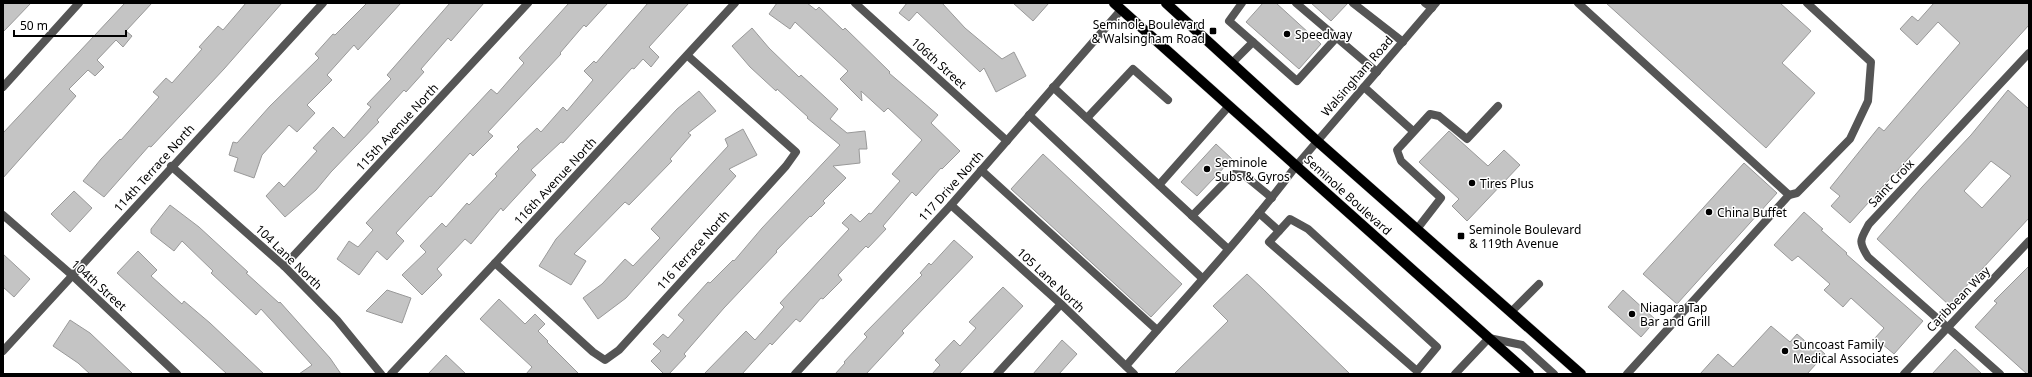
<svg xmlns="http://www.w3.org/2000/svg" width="2032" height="377" font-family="'Noto Sans',sans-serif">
  <rect width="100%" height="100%" fill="#fff"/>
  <g fill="#c4c4c4" stroke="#999" fill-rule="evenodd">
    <path d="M3 3H31L3 32Z"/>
    <path d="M125 3H152L126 31 132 36 123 47 116 40 97 60 104 67 95 76 88 70 69 89 76 96 3 178V133Z"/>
    <path d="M246 3H282L224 69 151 147 149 146 104 197 83 181 101 159 120 139 121 140 159 97 153 92 166 78 172 83 202 49 199 47 218 26 223 30Z"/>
    <path d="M367 3H401L358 50 354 45 327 75 332 80 307 105 315 113 297 132 289 125 262 155 254 178 234 171 238 158 229 155 233 142 237 143 270 106 319 58 315 54 333 34 335 35Z"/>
    <path d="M450 3H484L451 41 448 38 421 69 424 72 406 92 404 90 377 120 379 122 331 172 316 190 285 217 266 196 279 182 284 187 317 151 313 148 333 127 344 138 371 107 367 104 391 79 387 75Z"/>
    <path d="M569 3H608L586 27 584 25 560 53 561 54 488 132 493 136 473 156 470 153 431 197 430 196 396 233 404 241 387 260 377 251 359 275 337 259 349 241 358 247 373 230 366 223 491 89 497 94 524 63 519 58Z"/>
    <path d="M648 3H689L649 47 659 57 651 67 643 59 634 69 632 68 563 143 561 142 531 170 536 175 503 211 501 208 471 244 465 239 437 269 442 275 422 295 402 275 426 252 420 246 442 223 446 227 467 203 469 205 497 176 495 174 519 149 517 147 537 128 541 132 563 107 567 111 593 80 584 71 594 61 596 63Z"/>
    <path d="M777 3H807L816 10 819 7 843 30 845 28 890 72 889 73 938 115 931 123 960 151 942 169 941 168 916 196 912 192 883 226 886 229 868 248 866 246 838 275 842 280 823 299 821 298 800 322 796 319 772 345 770 343 742 374H704L746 331 755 340 784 307 780 303 849 229 842 223 851 214 860 222 869 213 871 214 900 181 892 174 922 140 888 108 884 112 861 91 862 101 840 79 848 71 795 22 790 29 769 14Z"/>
    <path d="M907 3H942L965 28 1002 59 1014 52 1026 76 996 92 984 68 980 72 917 12 909 21 899 13Z"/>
    <path d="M1013 3H1049L1033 21Z"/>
    <path d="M1263 3H1276L1321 44 1299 69 1246 22Z"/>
    <path d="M1311 3H1348L1331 21Z"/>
    <path d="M1606 3H1780L1811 31 1782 63 1815 93 1766 148Z"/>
    <path d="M1934 3H2029V25L1850 223 1831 206 1840 196 1830 188 1879 127 1884 131 1960 43 1938 22 1917 45 1900 29 1912 16 1918 21Z"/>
    <path d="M752 28 769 48 799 77 801 75 838 109 830 119 847 133 865 131 867 149H859L860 163 833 166 846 178 823 201 825 203 811 217 810 216 776 251 777 252 758 272 724 308 684 354 686 356 669 374H664L651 361 661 351 653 344 663 334 668 338 684 320 678 315 708 282 710 283 733 260 734 261 762 228 840 145 807 118 808 117 777 89 776 91 750 67 732 46Z"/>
    <path d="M2008 90 2029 109V218L1949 305 1877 239 1922 187 1971 135ZM1991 161 2011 176 1982 208 1964 191Z"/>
    <path d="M699 91 716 111 688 133 691 135 670 159 672 161 629 205 625 202 574 254 586 261 571 285 539 266 556 239 677 109Z"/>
    <path d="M743 129 757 155 729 169 736 176 626 298 598 319 583 298 602 284 625 259 633 266 660 238 651 229 728 146 725 139Z"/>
    <path d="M1449 131 1488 166 1504 150 1520 165 1467 221 1452 206 1459 199 1419 162Z"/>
    <path d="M1216 144 1232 159 1197 196 1181 182Z"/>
    <path d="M1043 154 1182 284 1151 317 1011 189Z"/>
    <path d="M1744 163 1777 193 1677 304 1643 274Z"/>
    <path d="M74 191 92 208 70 232 51 214Z"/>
    <path d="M170 205 199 227 248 272 246 273 279 303 280 302 330 358 341 374H299L312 365 261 309 256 315 211 273 213 271 182 241 174 251 151 233V229Z"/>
    <path d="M1804 212 1823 229 1821 230 1847 253 1846 254 1923 321 1894 354 1875 338 1884 328 1851 298 1843 307 1824 290 1830 284 1798 256 1792 261 1774 245Z"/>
    <path d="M954 240 973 257 902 331 904 333 866 374H835L845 363 844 362 867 337 864 334 922 275 920 273 929 263 931 265Z"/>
    <path d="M138 251 157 270 151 276 182 304 184 301 210 323 264 374H227L117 273Z"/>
    <path d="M3 254 30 279 14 297 3 287Z"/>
    <path d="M2029 266V374H2027L1975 327 1997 303 1994 301Z"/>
    <path d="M1247 274 1263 289 1350 374H1174L1228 321 1213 306Z"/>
    <path d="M1003 287 1023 306 959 374H932L940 365 935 360 954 340 960 346 976 328 969 322Z"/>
    <path d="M387 290 411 298 402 323 366 311Z"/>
    <path d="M1623 290 1656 320 1641 337 1608 307Z"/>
    <path d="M499 299 525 324 535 314 545 324 538 331 548 341 547 342 579 374H526L532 367 480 319Z"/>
    <path d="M70 320 90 333 133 374H90L78 363 53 346Z"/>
    <path d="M1771 326 1790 342 1797 334 1813 348 1816 346 1825 354 1807 374H1700L1718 354 1733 367Z"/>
    <path d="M1062 340 1077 354 1059 374H1033Z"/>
    <path d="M1955 349 1982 374H1932Z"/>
    <path d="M446 355 466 374H428Z"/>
  </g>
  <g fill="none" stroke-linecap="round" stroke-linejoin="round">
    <g stroke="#dbdbdb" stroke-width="11">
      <g id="primary">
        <path d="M1114 3 1529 374"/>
        <path d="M1166 3 1317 141 1581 374"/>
      </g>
    </g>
    <g stroke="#555" stroke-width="8">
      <path d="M1242 3 1229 21 1253 42"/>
      <path d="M1296 3 1377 72"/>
      <path d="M1353 3 1403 42"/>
      <path d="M1425 3 1432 8"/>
      <path d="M1578 3 1789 195 1627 374"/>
      <path d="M1232 63 1253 42 1297 81 1337 37"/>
      <path d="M1053 87 1228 249"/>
      <path d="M1364 87 1413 131"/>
      <path d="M1029 115 1202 278"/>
      <path d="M1087 118 1133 69 1168 100"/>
      <path d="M981 170 1157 330"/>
      <path d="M1159 185 1229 106"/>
      <path d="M1789 195 1797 193 1850 139 1868 101 1871 62 1807 3"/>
      <path d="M1259 213 1279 231"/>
      <path d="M1192 216 1233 174 1244 175 1272 198"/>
      <path d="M1290 219 1308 229 1437 347 1417 371 1269 242Z"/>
      <path d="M1417 229 1441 198 1401 161 1397 150 1430 114 1439 116 1467 139 1498 106"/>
      <path d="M1511 312 1539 284"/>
      <path d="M1126 366C1183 300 1244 236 1296 166"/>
    </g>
    <g stroke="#555" stroke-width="8">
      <path d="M855 3 1007 141"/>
      <path d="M3 87 79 3"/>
      <path d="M171 166 284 266 337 320 381 374"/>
      <path d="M951 205 1061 304 1134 374"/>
      <path d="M3 215 73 276 177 374"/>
      <path d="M495 263 593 352 605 360 619 350 786 166 796 152 688 56"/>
      <path d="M284 266 528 3"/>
      <path d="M3 351 323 3"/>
      <path d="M391 374 495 263 735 3"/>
      <path d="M795 374 951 205 1121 10"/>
      <path d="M997 374 1061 304"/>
      <path d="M1455 374 1489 338 1522 345 1554 374"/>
      <path d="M1904 374 2029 241"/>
      <path d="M2000 374 1868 257C1858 241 1860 240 1869 224L2029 53"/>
    </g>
    <path stroke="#555" stroke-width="8" d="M1296 166 1436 3"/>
    <use href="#primary" stroke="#000" stroke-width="10"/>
  </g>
  <g fill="#000" stroke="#fff" stroke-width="1.5">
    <rect x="1209" y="27" width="8" height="8" rx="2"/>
    <circle cx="1287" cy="34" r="4"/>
    <circle cx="1207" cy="169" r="4"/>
    <circle cx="1472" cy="183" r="4"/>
    <circle cx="1709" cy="212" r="4"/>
    <rect x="1457" y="232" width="8" height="8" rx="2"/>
    <circle cx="1632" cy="314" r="4"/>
    <circle cx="1785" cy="351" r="4"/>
  </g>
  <g text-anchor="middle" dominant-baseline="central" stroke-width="3" stroke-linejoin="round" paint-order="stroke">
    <g font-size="12" fill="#000" stroke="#fff" text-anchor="start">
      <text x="1205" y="24" text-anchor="end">Seminole Boulevard<tspan x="1205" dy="14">&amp; Walsingham Road</tspan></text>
      <text x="1295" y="34">Speedway</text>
      <text x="1215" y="162">Seminole<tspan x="1215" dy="14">Subs &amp; Gyros</tspan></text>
      <text x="1480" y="183">Tires Plus</text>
      <text x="1717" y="212">China Buffet</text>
      <text x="1469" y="229">Seminole Boulevard<tspan x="1469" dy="14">&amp; 119th Avenue</tspan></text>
      <text x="1640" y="307">Niagara Tap<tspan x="1640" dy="14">Bar and Grill</tspan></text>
      <text x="1793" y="344">Suncoast Family<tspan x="1793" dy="14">Medical Associates</tspan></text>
    </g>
    <g font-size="12" fill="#000" stroke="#fff">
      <text transform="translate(939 63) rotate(42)">106th Street</text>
      <text transform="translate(1357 76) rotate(-49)">Walsingham Road</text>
      <text transform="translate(397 127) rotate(-47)">115th Avenue North</text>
      <text transform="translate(154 168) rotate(-48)">114th Terrace North</text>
      <text transform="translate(555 181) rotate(-47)">116th Avenue North</text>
      <text transform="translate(1891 183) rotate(-47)">Saint Croix</text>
      <text transform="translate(951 186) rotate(-48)">117 Drive North</text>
      <text transform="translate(1348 195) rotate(42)">Seminole Boulevard</text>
      <text transform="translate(693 250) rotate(-48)">116 Terrace North</text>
      <text transform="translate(289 257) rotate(44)">104 Lane North</text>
      <text transform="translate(1051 280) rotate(43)">105 Lane North</text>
      <text transform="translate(99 285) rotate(42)">104th Street</text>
      <text transform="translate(1958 299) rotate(-46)">Caribbean Way</text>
    </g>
  </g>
  <rect width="2032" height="377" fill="none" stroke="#000000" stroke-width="8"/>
  <path d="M14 30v6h112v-6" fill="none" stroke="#000000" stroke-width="2"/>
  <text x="20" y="30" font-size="12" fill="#000000" stroke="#ffffff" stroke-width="3" paint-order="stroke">50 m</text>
</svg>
